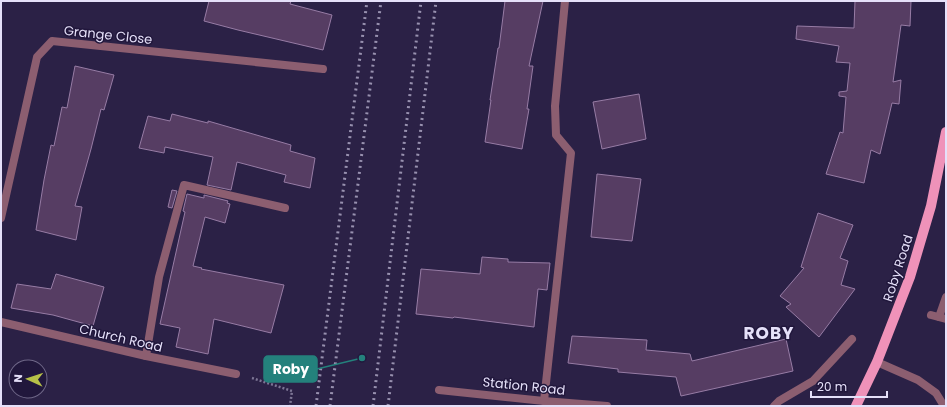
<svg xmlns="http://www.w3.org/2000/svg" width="947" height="407" font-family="Poppins,sans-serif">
  <rect width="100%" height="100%" fill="#2b2146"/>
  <g fill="#563d63" stroke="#977ca5">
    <path d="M209 1H291L290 4 332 15 323 50 238 30 204 21Z"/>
    <path d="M505 1H543L529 66H533L527 109H529L522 149 485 142 491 100H490L498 48H499Z"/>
    <path d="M855 1H911L910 26 901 25 893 82 901 80 899 104 892 103 880 154 871 150 864 183 826 174 840 132 843 133 846 97 839 96V92L847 91 850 63 836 62 839 46 796 39 797 26 854 28Z"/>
    <path d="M75 66 114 75 104 110 101 109 91 149 75 206 82 207 76 240 36 230 44 180 51 145 54 146 62 107 67 108Z"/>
    <path d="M639 94 646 139 602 149 593 102Z"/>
    <path d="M172 114 208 123V121L291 145 290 151 315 158 310 188 284 182 286 175 237 162 231 190 207 185 213 157 165 147 164 153 139 148 148 116 170 121Z"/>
    <path d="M597 174 641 179 632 241 591 237Z"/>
    <path d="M172 190 177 191 172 208 168 207Z"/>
    <path d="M187 194 204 198V195L228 201 227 203 230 204 225 223 205 217 193 266 202 268 201 269 284 285 271 333 214 319 208 354 176 347 180 328 160 324 185 212 183 211Z"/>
    <path d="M818 213 853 225 840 258 848 261 841 285 855 289 819 337 786 307 791 304 780 296 804 268 801 267Z"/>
    <path d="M482 257 508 259V262L550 263 547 290 538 289 534 327 454 317 453 318 416 314 421 269 480 274Z"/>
    <path d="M56 274 104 287 93 326 53 315 11 308 17 284 51 289Z"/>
    <path d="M572 336 647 340 646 350 690 354 692 361 786 339 793 371 681 396 676 377 618 372V369L568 363Z"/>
  </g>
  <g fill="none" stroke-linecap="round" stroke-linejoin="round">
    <path stroke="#7d7695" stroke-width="2.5" stroke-dasharray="2 2" stroke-linecap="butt" d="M252 378 292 391 290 406"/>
    <path stroke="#8c5e70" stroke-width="8" d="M146 356 159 277 184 185 285 208"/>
    <path stroke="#8c5e70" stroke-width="8" d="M939 317 946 297"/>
    <g stroke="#8c5e70" stroke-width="8">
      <path d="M1 218 37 57 52 41 323 69"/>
      <path d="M931 315 946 319"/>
      <path d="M1 322 146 356 236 374"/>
      <path d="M877 362 918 380 936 393 944 406"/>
      <path d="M439 390 544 401 607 406"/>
      <path d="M544 401 571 153 556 135 555 106 565 1"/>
      <path d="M774 406 779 401 813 381 852 339"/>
    </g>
    <path stroke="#ef92b9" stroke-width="10" d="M856 406 877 362 910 277 931 206 946 132"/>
    <g stroke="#9891af" stroke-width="3" stroke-dasharray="2 4" stroke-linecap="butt">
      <path d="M316 406 367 1"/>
      <path d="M330 406 381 1"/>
      <path d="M373 406 421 1"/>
      <path d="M388 406 436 1"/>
    </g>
  </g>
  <g text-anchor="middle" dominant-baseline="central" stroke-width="3" stroke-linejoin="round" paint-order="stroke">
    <g font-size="13" fill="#e5e0f9" stroke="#21173c">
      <text transform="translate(108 35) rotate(6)">Grange Close</text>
      <text transform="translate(898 268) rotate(-72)">Roby Road</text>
      <text transform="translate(121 338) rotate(13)">Church Road</text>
      <text transform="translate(524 386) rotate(6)">Station Road</text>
    </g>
    <g font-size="17" font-weight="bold" letter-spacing="1" fill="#e5e0f9" stroke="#21173c">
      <text x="769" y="333">ROBY</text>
    </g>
  </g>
  <path fill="none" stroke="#24817c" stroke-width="1.5" d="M362 358L317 369"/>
  <circle fill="#24817c" stroke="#21173c" stroke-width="1.5" cx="362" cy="358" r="4"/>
  <rect fill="#24817c" stroke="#24817c" stroke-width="1.5" x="264" y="356" width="53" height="26" rx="4"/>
  <g font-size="14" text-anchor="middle" font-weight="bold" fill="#fff">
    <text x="291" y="374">Roby</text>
  </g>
  <rect width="947" height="407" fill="none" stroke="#e5e0f9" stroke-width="4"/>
  <g transform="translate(28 379) rotate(273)"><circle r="19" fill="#21173c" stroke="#6f6788"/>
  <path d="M0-3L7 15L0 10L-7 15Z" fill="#b7c148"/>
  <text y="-6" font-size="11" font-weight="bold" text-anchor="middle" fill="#e5e0f9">N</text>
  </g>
  <path d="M811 391v6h76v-6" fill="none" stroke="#e5e0f9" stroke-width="2"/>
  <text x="817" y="391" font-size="12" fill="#e5e0f9" stroke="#21173c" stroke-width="3" paint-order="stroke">20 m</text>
</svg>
